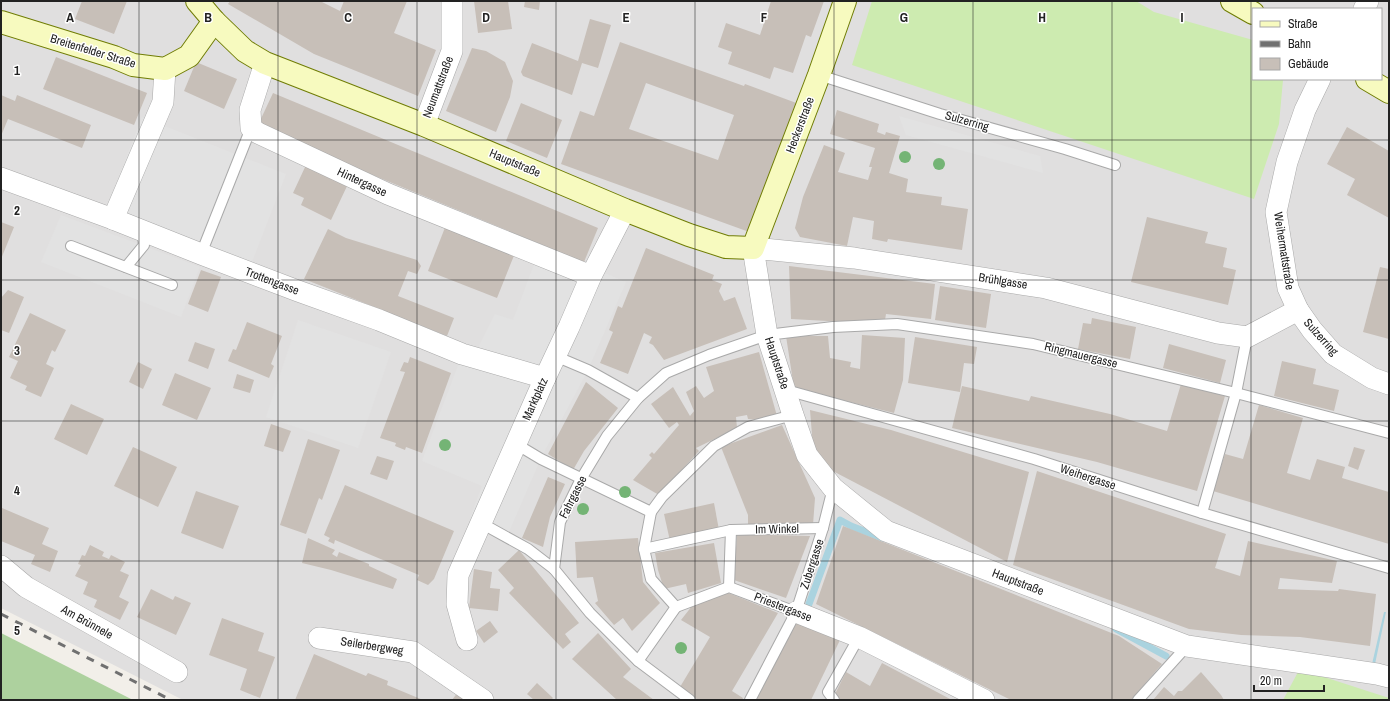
<svg xmlns="http://www.w3.org/2000/svg" width="1390" height="701" font-family="'Archivo Narrow',sans-serif">
  <rect width="100%" height="100%" fill="#f2efe9"/>
  <path fill="#e0dfdf" fill-rule="evenodd" d="M1 1H1389V700H183L1 608ZM1253 9H1381V79H1253Z"/>
  <g fill="#cdebb0">
    <path d="M872 1H1136L1154 12 1253 40V79H1283V80L1279 124 1254 199 852 65Z"/>
    <path d="M1298 672 1321 676 1389 698V700H1283Z"/>
  </g>
  <path fill="#add19e" d="M1 633 133 700H1Z"/>
  <g fill="#e2e2e2">
    <path d="M899 116 1040 156 1043 173 906 135Z"/>
    <path d="M142 117 286 174 250 267 106 210Z"/>
    <path d="M61 215 200 267 181 317 41 262Z"/>
    <path d="M538 254 595 269 626 282 588 370 541 458 509 532 470 518 482 486 422 461 466 344 478 348 495 314 513 320Z"/>
    <path d="M298 320 391 352 358 448 266 417Z"/>
  </g>
  <path fill="#aad3df" d="M1384 612H1386L1375 664H1372Z"/>
  <g fill="none" stroke-linecap="round" stroke-linejoin="round">
    <g stroke="#aad3df" stroke-width="7">
      <path d="M809 604 840 520 851 526 882 538"/>
      <path d="M1116 629 1166 656"/>
    </g>
  </g>
  <g fill="#c7bfb8" fill-rule="evenodd">
    <path d="M82 1H127L114 34 75 19Z"/>
    <path d="M230 1H320L340 11 344 1H407L394 33 436 50 418 96 314 54 228 4Z"/>
    <path d="M474 1H508L512 29 478 33Z"/>
    <path d="M525 1H540L539 10 524 7Z"/>
    <path d="M771 1H824L811 37 806 35 793 73 774 67 770 79 728 64 732 52 718 47 726 23 760 35Z"/>
    <path d="M590 19 611 25 598 68 582 63 572 95 523 76 521 72 532 43 578 61Z"/>
    <path d="M620 42 744 86 745 84 799 104 752 233 561 164 580 111 594 116ZM646 83 734 115 718 160 629 129Z"/>
    <path d="M472 48 486 51 505 62 513 81 510 97 496 132 446 111Z"/>
    <path d="M56 57 147 93 134 125 43 89Z"/>
    <path d="M196 62 237 79 224 109 184 91Z"/>
    <path d="M273 93 598 228 584 262 324 155 258 125Z"/>
    <path d="M1 95 15 101 17 95 91 125 82 148 8 119 1 136Z"/>
    <path d="M521 103 562 120 547 158 506 141Z"/>
    <path d="M837 110 879 124 877 132 885 135 886 132 900 136 889 173 908 179 906 192 942 197 941 205 968 209 962 250 888 239 887 242 872 239 874 221 853 217 847 246 800 237 795 228 803 197 824 145 845 153 838 172 868 180 872 167H869L875 148 830 134Z"/>
    <path d="M1347 127 1389 151V218L1347 195 1355 179 1327 164Z"/>
    <path d="M306 165 348 184 331 220 301 205 304 198 293 193Z"/>
    <path d="M1147 217 1208 232 1205 243 1227 248 1223 267 1236 270 1228 305 1131 282Z"/>
    <path d="M1 222 14 227 1 259Z"/>
    <path d="M446 225 515 253 497 298 428 271Z"/>
    <path d="M328 229 346 238 417 260 421 266 417 274 408 271 398 296 454 318 447 336 304 279Z"/>
    <path d="M646 248 714 275 712 280 722 284 719 291 724 301 735 297 747 329 664 360 653 345 649 343 652 337 644 333 628 374 600 363 613 332 609 330 618 306 622 308Z"/>
    <path d="M789 266 935 284 931 319 886 314 885 320 846 322 791 319Z"/>
    <path d="M1380 267 1389 269V339L1363 332Z"/>
    <path d="M201 270 221 277 208 312 188 304Z"/>
    <path d="M940 286 991 294 986 328 935 320Z"/>
    <path d="M8 290 24 297 9 333 1 330V298Z"/>
    <path d="M30 313 66 330 55 352 52 350 46 364 54 368 41 397 25 390 27 386 10 378 18 361 9 357Z"/>
    <path d="M1092 318 1136 327 1130 359 1078 349 1083 323 1091 324Z"/>
    <path d="M247 322 282 336 271 364 274 366 269 378 228 361 233 349 236 350Z"/>
    <path d="M862 335 905 338 903 380 894 413 794 388 786 336H828L830 358 851 362 850 367 860 369Z"/>
    <path d="M915 337 977 347 974 364 964 363 960 392 908 383Z"/>
    <path d="M195 342 215 349 208 369 188 361Z"/>
    <path d="M1169 344 1226 360 1220 383 1163 368Z"/>
    <path d="M759 352 777 416 759 420 748 419 747 415 736 417 737 428 696 448 699 451 659 495 633 480 652 458 649 455 652 452 654 454 679 425 677 422 669 428 651 404 673 387 690 416 694 411 686 392 696 386 704 398 714 391 706 367Z"/>
    <path d="M410 357 451 373 422 453 406 447 405 450 395 446 396 443 380 438 405 372 400 371 404 362 408 363Z"/>
    <path d="M1282 361 1316 369 1313 384 1339 390 1334 411 1274 396Z"/>
    <path d="M138 362 152 369 143 389 129 382Z"/>
    <path d="M175 373 211 388 197 420 162 405Z"/>
    <path d="M237 374 254 380 250 393 233 388Z"/>
    <path d="M586 382 618 408 584 451 573 470 548 454Z"/>
    <path d="M1181 384 1225 396 1197 491 1097 462 952 428 962 386 1029 401 1031 396 1110 414 1167 431Z"/>
    <path d="M71 404 104 419 87 455 54 439Z"/>
    <path d="M1259 405 1303 418 1287 473 1310 480 1317 459 1345 467 1342 478 1389 492V544L1213 491 1225 454 1243 459Z"/>
    <path d="M810 410 891 430 1029 472 1007 562 827 468 813 447Z"/>
    <path d="M271 424 291 431 283 452 264 446Z"/>
    <path d="M782 425 815 498 813 525H748V515L721 447Z"/>
    <path d="M308 439 340 450 322 500 319 498 306 534 280 525Z"/>
    <path d="M133 447 177 467 158 507 114 486Z"/>
    <path d="M1354 447 1365 450 1358 470 1348 466Z"/>
    <path d="M377 456 394 461 387 480 370 474Z"/>
    <path d="M1037 471 1226 534 1215 568 1240 576 1248 541 1337 561 1332 583 1280 578 1278 589 1338 591 1339 589 1376 594 1370 646 1300 637 1241 635 1189 629 1013 565Z"/>
    <path d="M548 477 565 484 550 517 543 547 522 538Z"/>
    <path d="M345 485 454 531 434 579 428 585 417 580 419 575 335 540 334 544 328 541 330 538 324 535Z"/>
    <path d="M196 491 239 506 223 549 181 533Z"/>
    <path d="M714 503 719 530 670 541 664 514Z"/>
    <path d="M2 508 49 528 42 544 58 551 50 572 31 564 35 555 1 541Z"/>
    <path d="M843 526 1119 636 1162 664 1131 700H1011L816 604Z"/>
    <path d="M737 534 810 536 786 598 734 580Z"/>
    <path d="M308 538 335 550 332 554 337 557 339 552 369 564V566L397 579 393 589 331 570 302 563Z"/>
    <path d="M638 538 643 582 660 603 632 631 623 618 614 625 595 603 598 601 593 577 577 578 575 542Z"/>
    <path d="M714 543 721 583 688 593 686 584 664 589 658 570 655 553Z"/>
    <path d="M90 545 104 552 102 556 109 559 111 555 125 562 120 571 129 575 119 597 129 602 120 620 94 607 97 600 83 594 88 582 75 576 81 565 78 564 82 555 85 556Z"/>
    <path d="M519 550 579 623 565 634 571 642 563 649 509 593 514 588 498 570Z"/>
    <path d="M474 569 492 572 490 588 500 589 498 611 469 608Z"/>
    <path d="M151 589 173 600 175 596 191 603 176 635 137 617Z"/>
    <path d="M726 592 778 613 732 691 743 698 742 700H698L680 687 710 637 681 620 692 606Z"/>
    <path d="M222 618 264 633 258 651 275 657 260 698 240 690 247 669 209 655Z"/>
    <path d="M795 618 840 640 811 700H756Z"/>
    <path d="M490 621 498 632 484 643 476 631Z"/>
    <path d="M598 633 631 669 623 677 654 700H617L572 659Z"/>
    <path d="M314 654 366 676 368 673 388 681 387 685 423 700H295Z"/>
    <path d="M882 663 952 700H842L834 696 846 672 870 686Z"/>
    <path d="M1201 672 1221 695 1224 700H1153L1164 687 1174 696 1178 691H1182Z"/>
    <path d="M537 683 553 698 551 700H534L527 694Z"/>
    <path d="M458 692 470 700H452Z"/>
  </g>
  <g fill="none" stroke-linecap="round" stroke-linejoin="round">
    <g stroke="#a9a9a9" stroke-width="12">
      <g id="lane">
        <path d="M819 75 940 114 1065 149 1115 165"/>
        <path d="M71 246 172 285"/>
        <path d="M201 254 251 128"/>
        <path d="M126 267 144 245 142 231"/>
        <path d="M555 356 588 370 638 398"/>
        <path d="M786 390 1034 459 1202 513 1389 568"/>
        <path d="M516 444 541 459 651 512 662 497 714 446 748 427 793 415"/>
        <path d="M651 512 644 549 651 579 676 607"/>
        <path d="M1202 513 1236 393 1247 337"/>
        <path d="M481 523 528 549 554 569"/>
        <path d="M644 549 731 530 823 528"/>
        <path d="M729 587 731 530"/>
        <path d="M676 607 729 587 796 612"/>
        <path d="M638 661 676 607"/>
        <path d="M690 700 638 661 590 613 554 569 560 522 581 479 607 436 638 398 666 373 709 355 767 335 833 327 897 324 1033 344 1236 393 1389 433"/>
        <path d="M750 700 796 612 823 528 833 488"/>
        <path d="M834 700 828 692 859 637"/>
        <path d="M1138 700 1187 646"/>
      </g>
    </g>
    <g stroke="#a9a9a9" stroke-width="22">
      <g id="street">
        <path d="M1364 9 1368 1"/>
        <path d="M265 63 250 110 251 128 258 133 388 194 591 276"/>
        <path d="M1320 79 1305 110 1287 162 1276 212 1288 288 1298 310 1312 330 1333 354 1372 378 1389 384"/>
        <path d="M424 125 452 51V1"/>
        <path d="M1 178 113 219 201 254 298 291 379 320 462 354 545 378"/>
        <path d="M113 219 163 102 165 69"/>
        <path d="M1298 310 1247 337 1218 333 1046 288 854 258 753 248 767 335 793 415 807 455 833 488 886 531 1187 646 1377 674 1389 677"/>
        <path d="M1 566 26 587 177 672"/>
        <path d="M796 612 859 637 984 700"/>
        <path d="M319 638 413 652 483 700"/>
        <path d="M467 640 457 604 458 575 545 378 569 327 591 276 625 210"/>
      </g>
    </g>
    <g stroke="#707d05" stroke-width="24">
      <g id="secondary">
        <path d="M197 1 214 21 245 51 265 63 424 125 625 210 689 235 726 247 753 248 819 75 845 1"/>
        <path d="M1232 1 1253 13"/>
        <path d="M1 22 114 57 133 65 165 69 189 56 214 21"/>
        <path d="M1367 79 1389 92"/>
      </g>
    </g>
    <use href="#lane" stroke="#fff" stroke-width="10"/>
    <use href="#street" stroke="#fff" stroke-width="21"/>
    <use href="#secondary" stroke="#f7fabf" stroke-width="22"/>
    <path stroke="#707070" stroke-width="3" stroke-dasharray="8 8" stroke-linecap="butt" d="M1 614 171 700"/>
  </g>
  <g fill="#74b475">
    <circle cx="905" cy="157" r="6"/>
    <circle cx="939" cy="164" r="6"/>
    <circle cx="445" cy="445" r="6"/>
    <circle cx="625" cy="492" r="6"/>
    <circle cx="583" cy="509" r="6"/>
    <circle cx="681" cy="648" r="6"/>
  </g>
  <path fill="none" stroke="#222" stroke-width="1" stroke-opacity="0.55" d="M139 1V700M278 1V700M417 1V700M556 1V700M695 1V700M834 1V700M973 1V700M1112 1V700M1251 1V700M1 140H1389M1 280H1389M1 421H1389M1 561H1389"/>
  <g text-anchor="middle" dominant-baseline="central" stroke-width="3" stroke-linejoin="round" paint-order="stroke">
    <g font-size="12" fill="#222" stroke="#fff">
      <text transform="translate(93 51) rotate(17)">Breitenfelder Straße</text>
      <text transform="translate(438 87) rotate(-69)">Neumattstraße</text>
      <text transform="translate(967 121) rotate(16)">Sulzerring</text>
      <text transform="translate(800 125) rotate(-69)">Heckerstraße</text>
      <text transform="translate(515 163) rotate(23)">Hauptstraße</text>
      <text transform="translate(362 182) rotate(25)">Hintergasse</text>
      <text transform="translate(1284 251) rotate(81)">Weihermattstraße</text>
      <text transform="translate(272 281) rotate(21)">Trottengasse</text>
      <text transform="translate(1003 281) rotate(9)">Brühlgasse</text>
      <text transform="translate(1321 337) rotate(48)">Sulzerring</text>
      <text transform="translate(1081 355) rotate(14)">Ringmauergasse</text>
      <text transform="translate(777 363) rotate(72)">Hauptstraße</text>
      <text transform="translate(535 399) rotate(-66)">Marktplatz</text>
      <text transform="translate(1088 477) rotate(18)">Weihergasse</text>
      <text transform="translate(573 497) rotate(-63)">Fahrgasse</text>
      <text transform="translate(777 529) rotate(-1)">Im Winkel</text>
      <text transform="translate(812 564) rotate(-72)">Zubergasse</text>
      <text transform="translate(1018 582) rotate(21)">Hauptstraße</text>
      <text transform="translate(783 607) rotate(21)">Priestergasse</text>
      <text transform="translate(87 622) rotate(29)">Am Brünnele</text>
      <text transform="translate(372 646) rotate(9)">Seilerbergweg</text>
    </g>
  </g>
  <g font-size="13" text-anchor="middle" font-weight="bold" fill="#222" stroke="#fff" stroke-width="3" stroke-linejoin="round" paint-order="stroke">
    <text x="70" y="22">A</text>
    <text x="208" y="22">B</text>
    <text x="348" y="22">C</text>
    <text x="486" y="22">D</text>
    <text x="626" y="22">E</text>
    <text x="764" y="22">F</text>
    <text x="904" y="22">G</text>
    <text x="1042" y="22">H</text>
    <text x="1182" y="22">I</text>
    <text x="17" y="75">1</text>
    <text x="17" y="215">2</text>
    <text x="17" y="355">3</text>
    <text x="17" y="495">4</text>
    <text x="17" y="635">5</text>
  </g>
  <rect width="1390" height="701" fill="none" stroke="#222222" stroke-width="4"/>
  <rect x="1252" y="8" width="130" height="72" fill="#ffffff" stroke="#a7a7a7"/>
  <rect x="1260" y="21" width="20" height="6" fill="#f7fabf" stroke="#a7a7a7"/>
  <text x="1288" y="28" font-size="12" fill="#222222">Straße</text>
  <rect x="1260" y="41" width="20" height="6" fill="#707070" stroke="#a7a7a7"/>
  <text x="1288" y="48" font-size="12" fill="#222222">Bahn</text>
  <rect x="1260" y="58" width="20" height="12" fill="#c7bfb8" stroke="#a7a7a7"/>
  <text x="1288" y="68" font-size="12" fill="#222222">Gebäude</text>
  <path d="M1254 685v6h70v-6" fill="none" stroke="#222222" stroke-width="2"/>
  <text x="1260" y="685" font-size="12" fill="#222222" stroke="#ffffff" stroke-width="3" paint-order="stroke">20 m</text>
</svg>
